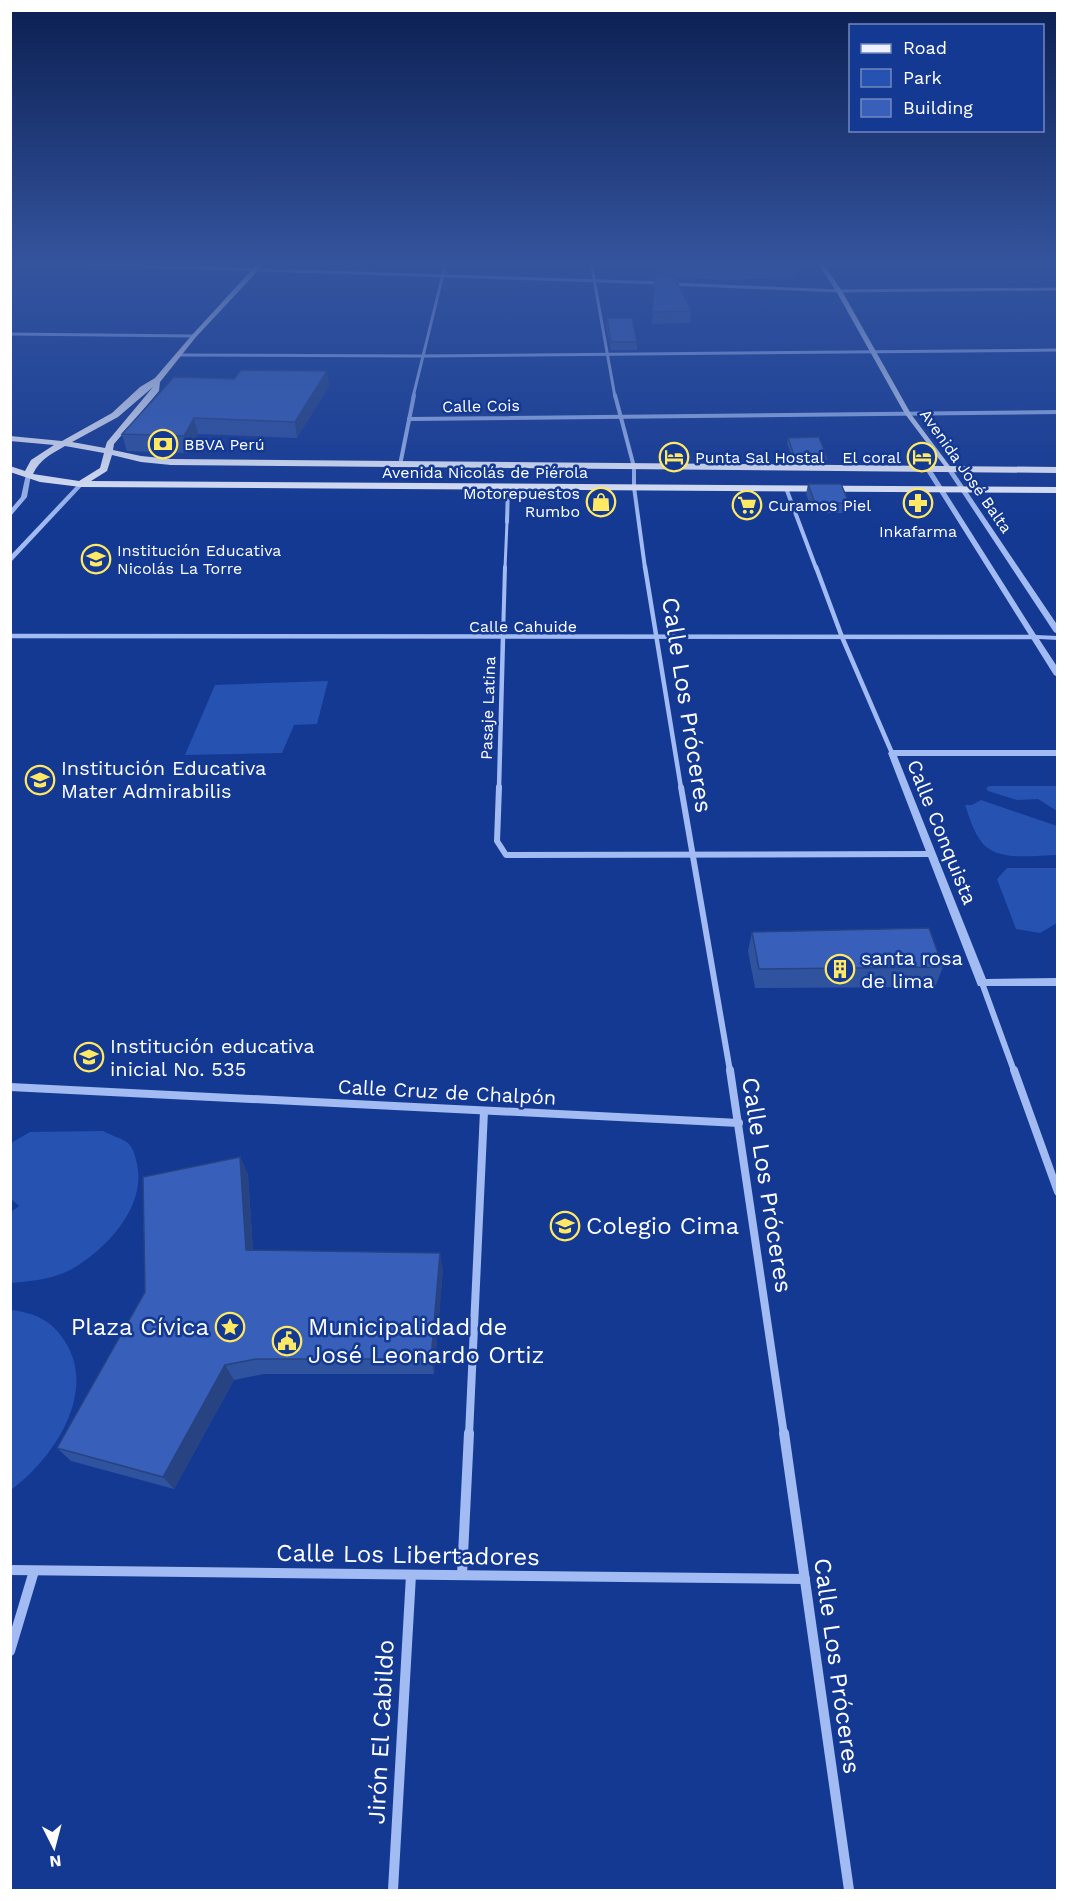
<svg xmlns="http://www.w3.org/2000/svg" width="1068" height="1901" font-family="'Work Sans',sans-serif">
  <rect width="100%" height="100%" fill="#143993"/>
  <g fill="#2652b2">
    <path d="M328 681 317 724 294 725 282 753 185 755 215 685Z"/>
    <path d="M989 786H1057V811L1038 799 1017 800 988 791 986 788Z"/>
    <path d="M981 800 1057 826V855C1034 855 995 863 980 840 973 830 969 816 965 805H972Z"/>
    <path d="M1007 868H1057V923L1040 933 1016 929 997 879Z"/>
    <path d="M103 1131C110 1135 121 1138 128 1143 134 1149 135 1156 137 1164 146 1205 110 1245 77 1266 57 1279 33 1281 11 1283V1212L19 1206 11 1199V1143L30 1132Z"/>
    <path d="M11 1310C35 1313 51 1320 64 1340 99 1392 53 1459 11 1490Z"/>
  </g>
  <g fill="none" stroke-linecap="round" stroke-linejoin="round">
    <path stroke="#a2bbf2" stroke-width="3" d="M505 568 507 522"/>
    <path stroke="#a2bbf2" stroke-width="4" d="M503 637 505 567"/>
    <g stroke="#a2bbf2" stroke-width="3">
      <path d="M18 262 661 283"/>
      <path d="M591 262 615 397"/>
      <path d="M671 284 839 291 1058 289"/>
      <path d="M10 334 194 336"/>
      <path d="M180 355 423 356 1058 350"/>
      <path d="M413 397 446 262"/>
    </g>
    <g stroke="#a2bbf2" stroke-width="4">
      <path d="M615 395 634 467V487L645 568"/>
      <path d="M409 419 1058 412"/>
      <path d="M400 465 414 395"/>
      <path d="M786 488 816 568"/>
      <path d="M507 522 508 487"/>
    </g>
    <g stroke="#a2bbf2" stroke-width="4.5">
      <path d="M645 567 681 788"/>
      <path d="M816 567 842 637 892 753"/>
      <path d="M10 636 1036 637"/>
      <path d="M499 788 503 637"/>
    </g>
    <g stroke="#a2bbf2" stroke-width="6">
      <path d="M499 787 497 841 506 855 932 854"/>
      <path d="M681 787 730 1071"/>
      <path d="M982 983 1014 1071"/>
    </g>
    <g stroke="#a2bbf2" stroke-width="8">
      <path d="M730 1070 784 1435"/>
      <path d="M1014 1070 1058 1192"/>
      <path d="M10 1087 739 1123"/>
      <path d="M469 1435 484 1111"/>
    </g>
    <g stroke="#a2bbf2" stroke-width="10">
      <path d="M784 1433 849 1890"/>
      <path d="M10 1570 805 1579"/>
      <path d="M462 1575 469 1433"/>
      <path d="M10 1651 34 1571"/>
      <path d="M393 1890 411 1575"/>
    </g>
    <g fill="#a2bbf2" fill-rule="evenodd">
      <path d="M926 468 931 469 1036 635 1058 636V640L1039 639 1058 668V677L1054 675 925 469Z"/>
      <path d="M948 469H952L1058 626V634L1054 632 947 470Z"/>
      <path d="M26 474 31 475 27 497 10 517V510L21 497Z"/>
      <path d="M79 483 84 484 10 563V556Z"/>
      <path d="M892 750H1058V756H897L986 979 1058 978V986H978L888 753Z"/>
    </g>
    <path fill="#d1defc" fill-rule="evenodd" d="M817 262H822L842 291 911 414 952 469V471H948L905 414 836 291Z"/>
    <path fill="#edf1ff" fill-rule="evenodd" d="M259 262H266L196 337 160 382 159 391 114 444 113 450 141 456 171 459 1058 467V473L171 465 141 462 112 455 107 471 91 481 1058 487V493L81 487 40 482 10 472V466L25 471 31 460 54 445 10 441V436L62 441 112 413 140 387 155 378 192 335ZM153 387 107 442 105 448 72 442 118 417ZM65 446 104 453 100 468 79 481 33 474C40 459 51 454 65 446Z"/>
  </g>
  <g fill="#3053a0">
    <path d="M658 262H797L798 263 795 277 722 280 670 276 691 311 690 323 652 324Z"/>
    <path d="M607 318 637 342V350H611L606 326Z"/>
    <path d="M327 371 329 386 297 438 198 434 188 453 127 451 122 434 234 379Z"/>
    <path d="M788 438 827 458 826 463 794 462 787 443Z"/>
    <path d="M808 484 849 503 847 513H813L806 494Z"/>
    <path d="M752 932 943 967 935 987 755 988 748 951Z"/>
    <path d="M240 1157 248 1175 253 1250 443 1269 434 1374H264L234 1380 174 1489 71 1461 57 1448 145 1292Z"/>
  </g>
  <g fill="#274382">
    <path d="M327 371 329 386 297 438 295 422Z"/>
    <path d="M194 418 198 434 188 453 184 436Z"/>
    <path d="M240 1157 248 1175 254 1267 246 1250Z"/>
    <path d="M440 1253 443 1269 434 1374 431 1359Z"/>
    <path d="M225 1365 234 1380 174 1489 163 1477Z"/>
  </g>
  <g fill="#3860ba" stroke="#274382" stroke-width="1.5">
    <path d="M658 262H669L671 266 657 265Z"/>
    <path d="M678 262H797L798 263 723 266Z"/>
    <path d="M656 275 674 276 691 311 652 312Z"/>
    <path d="M607 318H632L637 342H611Z"/>
    <path d="M241 370 327 371 295 422 194 418 184 436 122 434 174 377 234 379Z"/>
    <path d="M819 437 827 458H795L788 438Z"/>
    <path d="M808 484H841L849 503H815Z"/>
    <path d="M929 928 943 967 759 969 752 932Z"/>
    <path d="M240 1157 246 1250 440 1253 431 1359H256L225 1365 163 1477 57 1448 145 1292 143 1177Z"/>
  </g>
  <linearGradient id="sky" x2="0" y2="1"><stop stop-color="#0b1f51"/><stop offset="0.5" stop-color="#34549e"/><stop offset="1" stop-color="#34549e" stop-opacity="0"/></linearGradient>
  <rect width="1068" height="528" fill="url(#sky)"/>
  <defs>
    <g id="bank-ring" transform="scale(1.5)"><circle r="9.5" fill="#143993" stroke="#ffe863" stroke-width="1.5"/><path d="M-6-4H6V4H-6ZM0-2.3a2.3 2.3 0 1 0 0 4.6a2.3 2.3 0 1 0 0-4.6Z" fill="#ffe863"/></g>
    <g id="hotel-ring" transform="scale(1.5)"><circle r="9.5" fill="#143993" stroke="#ffe863" stroke-width="1.5"/><path d="M-6-4.5h1.5V1H6V5H4.5V3h-9V5H-6ZM-4 0a1.8 1.8 0 1 1 3.6 0ZM.5 0V-2.5h3Q6-2.5 6 0Z" fill="#ffe863"/></g>
    <g id="shop-ring" transform="scale(1.5)"><circle r="9.5" fill="#143993" stroke="#ffe863" stroke-width="1.5"/><path d="M-5-2.5h2.3a2.7 3.5 0 0 1 5.4 0H5L5.5 6h-11ZM-1.5-2.5h3a1.5 2.3 0 0 0-3 0Z" fill="#ffe863"/></g>
    <g id="pharmacy-ring" transform="scale(1.5)"><circle r="9.5" fill="#143993" stroke="#ffe863" stroke-width="1.5"/><path d="M-2-6h4v4h4v4h-4v4h-4v-4h-4v-4h4Z" fill="#ffe863"/></g>
    <g id="supermarket-ring" transform="scale(1.5)"><circle r="9.5" fill="#143993" stroke="#ffe863" stroke-width="1.5"/><path d="M-6-5.5h2.5l.6 2H6L4.5 2H-2.5L-4.4-4H-6ZM-1.5 3.2a1.3 1.3 0 1 0 .1 0ZM3 3.2a1.3 1.3 0 1 0 .1 0Z" fill="#ffe863"/></g>
    <g id="school-ring" transform="scale(1.5)"><circle r="9.5" fill="#143993" stroke="#ffe863" stroke-width="1.5"/><path d="M0-5L7-2L0 1L-7-2ZM-4 1L0 2.5L4 1V4Q0 6-4 4Z" fill="#ffe863"/></g>
    <g id="building-ring" transform="scale(1.5)"><circle r="9.5" fill="#143993" stroke="#ffe863" stroke-width="1.5"/><path d="M-4-6H4V6H1V3H-1V6H-4ZM-2.5-4.3h1.7v1.8h-1.7ZM.8-4.3h1.7v1.8H.8ZM-2.5-1h1.7V.8h-1.7ZM.8-1h1.7V.8H.8Z" fill="#ffe863"/></g>
    <g id="sight-ring" transform="scale(1.5)"><circle r="9.5" fill="#143993" stroke="#ffe863" stroke-width="1.5"/><path d="M0-6L1.8-2.2L6-1.7L2.9 1.2L3.7 5.4L0 3.3L-3.7 5.4L-2.9 1.2L-6-1.7L-1.8-2.2Z" fill="#ffe863"/></g>
    <g id="civic-ring" transform="scale(1.5)"><circle r="9.5" fill="#143993" stroke="#ffe863" stroke-width="1.5"/><path d="M-.6-6.5H3V-4.5H.6V-3L4-1V1h2V6H-6V1h2V-1L-.6-3ZM-1.2 2.5V6h2.4V2.5Z" fill="#ffe863"/></g>
  </defs>
  <g fill-rule="evenodd">
    <use href="#bank-ring" x="163" y="444"/>
    <use href="#hotel-ring" x="674" y="457"/>
    <use href="#hotel-ring" x="922" y="457"/>
    <use href="#shop-ring" x="601" y="502"/>
    <use href="#pharmacy-ring" x="918" y="503"/>
    <use href="#supermarket-ring" x="747" y="505"/>
    <use href="#school-ring" x="96" y="559"/>
    <use href="#school-ring" x="40" y="780"/>
    <use href="#building-ring" x="840" y="969"/>
    <use href="#school-ring" x="89" y="1057"/>
    <use href="#school-ring" x="565" y="1226"/>
    <use href="#sight-ring" x="230" y="1327"/>
    <use href="#civic-ring" x="287" y="1341"/>
  </g>
  <g text-anchor="middle" dominant-baseline="central" stroke-width="5" stroke-linejoin="round" paint-order="stroke">
    <g font-size="16" fill="#fff" stroke="#143993">
      <text transform="translate(481 406) rotate(-1)">Calle Cois</text>
      <text transform="translate(966 471) rotate(55)">Avenida José Balta</text>
      <text x="485" y="472">Avenida Nicolás de Piérola</text>
      <text x="523" y="626">Calle Cahuide</text>
      <text transform="translate(488 708) rotate(-88)">Pasaje Latina</text>
    </g>
    <g font-size="16" fill="#fff" stroke="#143993" text-anchor="start">
      <text x="184" y="444">BBVA Perú</text>
      <text x="695" y="457">Punta Sal Hostal</text>
      <text x="901" y="457" text-anchor="end">El coral</text>
      <text x="580" y="493" text-anchor="end">Motorepuestos<tspan x="580" dy="18">Rumbo</tspan></text>
      <text x="768" y="505">Curamos Piel</text>
      <text x="918" y="531" text-anchor="middle">Inkafarma</text>
      <text x="117" y="550">Institución Educativa<tspan x="117" dy="18">Nicolás La Torre</tspan></text>
    </g>
    <g font-size="20" fill="#fff" stroke="#143993" text-anchor="start">
      <text x="61" y="768">Institución Educativa<tspan x="61" dy="23">Mater Admirabilis</tspan></text>
      <text x="861" y="958">santa rosa<tspan x="861" dy="23">de lima</tspan></text>
      <text x="110" y="1046">Institución educativa<tspan x="110" dy="23">inicial No. 535</tspan></text>
    </g>
    <g font-size="20" fill="#fff" stroke="#143993">
      <text transform="translate(942 832) rotate(68)">Calle Conquista</text>
      <text transform="translate(447 1092) rotate(3)">Calle Cruz de Chalpón</text>
    </g>
    <g font-size="24" fill="#fff" stroke="#143993">
      <text transform="translate(687 705) rotate(81)">Calle Los Próceres</text>
      <text transform="translate(767 1185) rotate(81)">Calle Los Próceres</text>
      <text transform="translate(408 1555) rotate(1)">Calle Los Libertadores</text>
      <text transform="translate(837 1666) rotate(82)">Calle Los Próceres</text>
      <text transform="translate(381 1732) rotate(-87)">Jirón El Cabildo</text>
    </g>
    <g font-size="24" fill="#fff" stroke="#143993" text-anchor="start">
      <text x="586" y="1226">Colegio Cima</text>
      <text x="209" y="1327" text-anchor="end">Plaza Cívica</text>
      <text x="308" y="1327">Municipalidad de<tspan x="308" dy="28">José Leonardo Ortiz</tspan></text>
    </g>
  </g>
  <rect width="1068" height="1901" fill="none" stroke="#ffffff" stroke-width="24"/>
  <rect x="849" y="24" width="195" height="108" fill="#143993" stroke="#7288be" stroke-width="1.5"/>
  <rect x="861" y="44" width="30" height="9" fill="#edf1ff" stroke="#7288be" stroke-width="1.5"/>
  <text x="903" y="54" font-size="18" fill="#ffffff">Road</text>
  <rect x="861" y="69" width="30" height="18" fill="#2652b2" stroke="#7288be" stroke-width="1.5"/>
  <text x="903" y="84" font-size="18" fill="#ffffff">Park</text>
  <rect x="861" y="99" width="30" height="18" fill="#3860ba" stroke="#7288be" stroke-width="1.5"/>
  <text x="903" y="114" font-size="18" fill="#ffffff">Building</text>
  <g transform="translate(54 1847) rotate(174)" stroke="#143993" stroke-width="4.5" paint-order="stroke">
  <path d="M0-4.5L10 22L0 15L-10 22Z" fill="#ffffff"/>
  <text y="-9" font-size="16" font-weight="bold" text-anchor="middle" fill="#ffffff">N</text>
  </g>
</svg>
